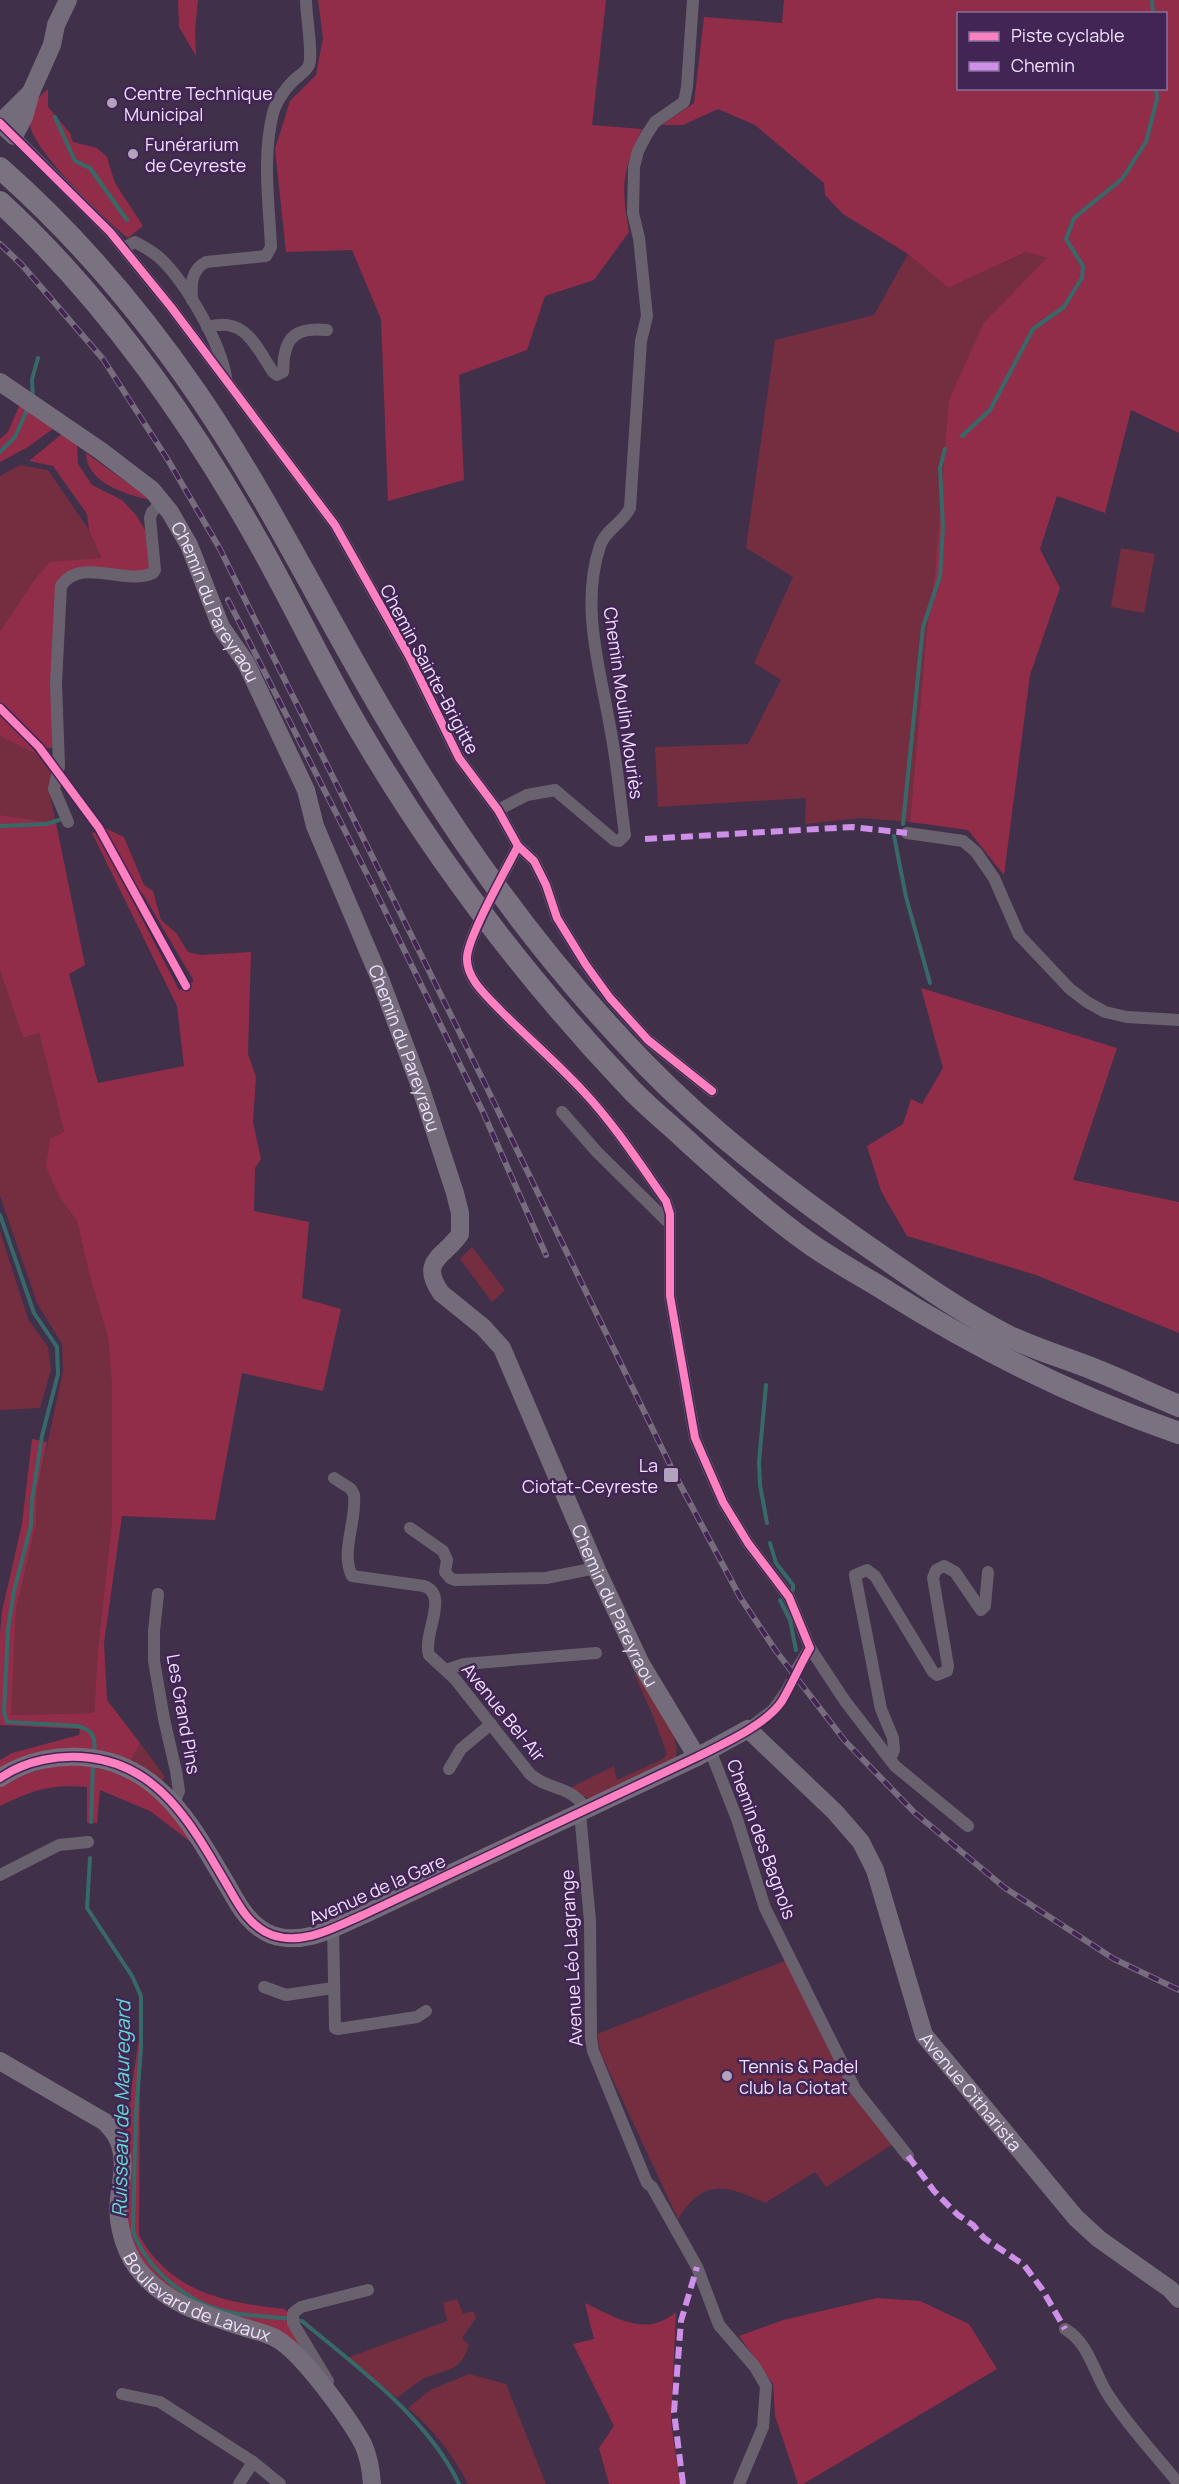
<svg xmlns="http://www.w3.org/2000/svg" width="1179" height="2484" font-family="Manrope,sans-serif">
  <rect width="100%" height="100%" fill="#40304a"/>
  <g fill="#742e40">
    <path d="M1026 252 1047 258 984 322 935 573 927 628 910 822 861 818 805 824 806 798 658 807 655 747 748 744 781 680 754 663 793 577 746 548 775 340 874 315 908 254 948 288Z"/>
    <path d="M20 465 48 470 89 530 101 559 34 580 0 631V476Z"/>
    <path d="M1121 548 1155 554 1144 613 1111 607Z"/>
    <path d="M0 736 38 755 53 775 49 790 56 823 0 815Z"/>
    <path d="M0 971 23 1038 39 1033 64 1133 60 1198 77 1221 89 1273 108 1338 112 1388V1522L98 1647 94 1713 10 1715 16 1610 36 1524V1497L63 1371 62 1344 37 1303 0 1196Z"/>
    <path d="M0 1231 28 1319 48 1347 51 1370 40 1408 0 1410Z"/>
    <path d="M472 1247 505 1290 492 1302 460 1259Z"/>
    <path d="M632 1669C647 1692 687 1735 674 1763L589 1799 570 1788 614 1766 617 1780 663 1759 667 1754 653 1716Z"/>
    <path d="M140 1743 165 1777 161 1783 129 1764Z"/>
    <path d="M787 1960 893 2144 826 2187 815 2172 765 2203C726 2185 704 2177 678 2219L601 2054 597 2034Z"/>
    <path d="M457 2299 463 2314 473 2311 476 2318 462 2338 469 2345C460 2373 447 2368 423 2379 414 2384 405 2392 397 2398L347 2358 447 2321 443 2303Z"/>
    <path d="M469 2374 506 2384 546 2484H468C452 2453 434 2430 408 2408L430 2390Z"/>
  </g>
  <g fill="#912d48" fill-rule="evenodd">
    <path d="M178 0H198L195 31 196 56 179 27Z"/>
    <path d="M318 0H606L592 125 642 129C622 172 621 186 629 232L594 280 545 296 527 350 459 375 464 480 388 501 381 319 352 250 286 252 275 149 290 101 316 75 323 38Z"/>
    <path d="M784 0H1179V433L1131 410 1105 513 1057 496 1040 549 1060 588 1030 675 1004 875 968 830 910 822 927 628 935 573 949 400 984 322 1047 258 1026 252 948 288 908 254 843 214 825 195 824 183 755 125 718 109 683 125H662L694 103 704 17 782 23ZM958 14H1166V88H958Z"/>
    <path d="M48 89V107L70 133 73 142 97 148 107 157 115 183 143 226 128 238C107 221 31 149 30 124 30 108 37 98 48 89Z"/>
    <path d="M20 404 54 428 28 447 0 462V439L8 432Z"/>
    <path d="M63 433 77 444 78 464 92 485 122 500 136 515 147 533 151 568 147 572 65 574 52 748H47L0 703V631L34 580 50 562 101 558 89 530 87 514 53 466 29 461Z"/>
    <path d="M86 453 151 500C127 495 86 483 86 453Z"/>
    <path d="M0 713 3 715 38 755 0 736Z"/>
    <path d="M0 815 56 823 85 965 69 974 98 1083 184 1066 177 1006 92 833 97 832 179 990 194 981 144 896 135 886 103 827 124 837 144 885 153 891 161 920 176 933 188 952 200 955 251 952 248 1054 256 1077 253 1122 261 1159 255 1168 254 1211 309 1222 302 1298 341 1309 323 1391 242 1373 215 1520 122 1516 104 1643 107 1700 140 1743 129 1764 102 1754 0 1772V1760L12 1753 79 1735 80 1729 0 1725V1634L2 1611 22 1524 32 1439 47 1442 36 1497V1524L16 1610 11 1715 94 1713 98 1647 112 1522V1388L108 1338 89 1273 77 1221 60 1198 46 1167 50 1139 64 1132 39 1033 23 1038 0 971Z"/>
    <path d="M921 988 1117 1048 1073 1180 1179 1202V1333L1036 1275 907 1236 881 1191 867 1146 903 1124 911 1099 922 1104 943 1068Z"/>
    <path d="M68 1762 122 1774 150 1792 172 1809 192 1843 150 1811 100 1790 97 1823H87V1787C50 1784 33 1790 0 1806V1785L12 1778Z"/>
    <path d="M140 2032 139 2235C170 2292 225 2303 285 2309L297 2329 302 2350C258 2332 203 2315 166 2286 156 2278 145 2268 138 2256 109 2208 132 2087 140 2032Z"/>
    <path d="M877 2298 920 2301 969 2324 997 2369 803 2484H798L775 2416 773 2384 739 2336 783 2320Z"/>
    <path d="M585 2303C617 2318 645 2338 676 2312L671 2422 680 2484H609L599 2448 614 2426 573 2344 594 2339Z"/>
  </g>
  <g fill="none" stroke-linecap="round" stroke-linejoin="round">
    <g stroke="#376969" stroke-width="4">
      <path d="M1152 0 1153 14"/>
      <path d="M55 117 75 161 90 168 127 220"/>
      <path d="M33 398 32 379 38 358"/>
      <path d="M962 436 990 410 1033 329 1064 307 1082 278 1083 266 1066 239 1074 218 1122 179 1146 142 1157 99 1156 88"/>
      <path d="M0 452 15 437 28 408"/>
      <path d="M903 824 923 627 940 576 943 527 940 468 945 449"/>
      <path d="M0 826 46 824 59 820"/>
      <path d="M894 836 906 897 930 983"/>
      <path d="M0 1215 34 1313 57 1347 58 1374 42 1436 32 1500 31 1525 14 1591 8 1629 4 1712 7 1722 78 1726C94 1731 96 1738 94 1754"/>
      <path d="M766 1385 759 1462 760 1485 767 1523"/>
      <path d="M770 1543 776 1563 793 1585V1590"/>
      <path d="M780 1600 790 1620 796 1650"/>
      <path d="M91 1822 93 1764"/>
      <path d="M90 1858 87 1908 132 1976 141 1996V2048L136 2113 133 2231C148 2272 190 2305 233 2313 256 2317 279 2316 302 2321 358 2368 427 2417 459 2484"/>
    </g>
    <path stroke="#5a4a65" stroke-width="12" stroke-dasharray="12 6" stroke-linecap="butt" d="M786 1692 797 1669"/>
    <g stroke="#69626e" stroke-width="12">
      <path d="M14 136 110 232 171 307 335 525 409 656 459 758 498 810 518 846 534 861 546 885 557 918 586 965 610 998 648 1040 712 1091"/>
      <path d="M123 248 135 242C144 247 154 252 162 260 187 285 220 342 226 377"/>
      <path d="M192 300C191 284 191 270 206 262L266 256 271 247C269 202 262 157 273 113 276 102 285 89 293 81 298 76 306 72 309 65 313 52 306 16 306 0"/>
      <path d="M207 327C245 316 255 345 273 372L277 375 283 372C284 366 283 359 285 353 289 330 308 328 327 330"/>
      <path d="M498 810 527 795 555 790 614 840 619 841 625 835C620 799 617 762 610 727 600 668 580 606 600 546 605 530 623 523 630 508L641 341 647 316 639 238 633 213 634 167 638 151 647 134 655 122 684 102 687 87 693 0"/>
      <path d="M68 822 54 789 59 766 56 683 61 586C81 556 125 586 153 573L155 570 150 518 152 512 162 502"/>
      <path d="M907 833 963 841 976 852 994 878 1019 935 1070 989 1087 1002 1105 1012 1127 1017 1179 1020"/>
      <path d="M518 846C507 868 467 938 467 958 466 979 488 997 501 1011 528 1038 557 1063 583 1091 614 1124 640 1164 666 1201L670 1214V1296L695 1438 723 1502 748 1543 789 1597 810 1648 797 1669"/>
      <path d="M562 1112 597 1152 670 1224"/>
      <path d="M334 1478 351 1489 354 1495C357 1521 340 1552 352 1576L424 1586C450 1595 422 1635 429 1655L455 1679 530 1774C550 1792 569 1783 587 1810"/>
      <path d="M410 1528 443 1551 447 1560 445 1572 450 1578 455 1580 546 1578 596 1568"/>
      <path d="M158 1594 154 1631V1661L164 1719 176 1771 179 1791 174 1803"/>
      <path d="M810 1648 845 1701 895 1766 968 1826"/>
      <path d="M446 1670 464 1664 596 1653"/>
      <path d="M748 1729 773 1710 786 1692"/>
      <path d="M710 1750 737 1819 765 1908 855 2089 908 2156"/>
      <path d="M890 1759 894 1750 893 1738 881 1709 855 1575 867 1570 875 1576 933 1672 937 1675 947 1671 948 1666 933 1578 936 1570 944 1566 955 1572 981 1610 985 1606 988 1572"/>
      <path d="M449 1769 461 1749 491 1724"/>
      <path d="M580 1813 590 1921 591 2038 593 2051 647 2183 652 2187 697 2267 719 2325 755 2367 766 2386 763 2427 739 2484"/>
      <path d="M0 1875 59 1845 88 1842"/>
      <path d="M333 1928 335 2028 338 2029 417 2017 426 2011"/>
      <path d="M264 1987 286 1995 333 1988"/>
      <path d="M1065 2329C1088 2342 1094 2372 1107 2393 1127 2425 1155 2454 1179 2484"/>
      <path d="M328 2381 293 2323V2313L301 2307 368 2290"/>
      <path d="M122 2394 160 2402 253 2462 280 2484"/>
      <path d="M239 2484 253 2462"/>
    </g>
    <g stroke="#746c7a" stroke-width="18">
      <path d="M31 92 24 117 14 136 0 123Z"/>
      <path d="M31 92 52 45 56 25 68 0"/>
      <path id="s1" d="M0 382 101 451 152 490 170 512 189 545 221 627 246 663 306 790 315 826 380 979 420 1086 455 1193 460 1213V1234C445 1257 418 1260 441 1293L483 1327 502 1348 596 1568 641 1664 697 1757"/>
      <path id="s2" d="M0 1778C26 1760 60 1754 91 1758 164 1767 196 1833 230 1890 240 1908 251 1927 272 1935 304 1946 335 1927 363 1915L697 1757 748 1729 835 1812 861 1842 875 1870 924 2035 1076 2218 1099 2239 1170 2289 1179 2299"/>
      <path id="s3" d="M0 2061 105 2122C112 2130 119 2137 121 2149 125 2165 121 2182 119 2198 116 2224 125 2256 143 2275 170 2305 206 2315 243 2327 254 2331 267 2333 277 2339 302 2353 349 2418 363 2444 369 2457 371 2470 372 2484"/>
    </g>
    <g stroke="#7a7181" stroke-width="22">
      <path d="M0 168C76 235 139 309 196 392 269 498 325 616 391 726 462 847 546 962 644 1063 711 1132 788 1191 867 1246 912 1277 960 1312 1008 1336 1037 1350 1069 1359 1098 1371 1126 1382 1152 1395 1179 1406"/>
      <path d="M0 202C103 297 186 414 255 536 291 599 322 666 359 729 434 857 525 977 627 1085 645 1105 666 1121 685 1139 724 1175 763 1210 806 1241 832 1260 861 1275 888 1292 979 1349 1077 1398 1179 1433"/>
    </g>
    <g stroke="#776c7d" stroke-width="6">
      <g id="rail">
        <path d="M0 244 22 265 103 359 168 460 220 549 485 1084 674 1473 740 1597 776 1651 845 1741 915 1813 1005 1888 1114 1959 1179 1990"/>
        <path d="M228 600 374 888 483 1112 546 1255"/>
      </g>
    </g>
    <use href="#rail" stroke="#422555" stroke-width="4" stroke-dasharray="11" stroke-linecap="butt"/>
    <g stroke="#ce8fe9" stroke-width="6" stroke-dasharray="12 6" stroke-linecap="butt">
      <path d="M645 839 852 827 907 833"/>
      <path d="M908 2156 934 2191 958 2215 973 2225 984 2238 1024 2265 1042 2289 1065 2329"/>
      <path d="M683 2484 674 2412 681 2321 697 2267"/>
    </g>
    <g stroke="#422555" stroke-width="11">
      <g id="cycleway">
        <path d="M0 123 110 232 171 307 335 525 409 656 459 758 498 810 518 846 534 861 546 885 557 918 586 965 610 998 648 1040 712 1091"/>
        <path d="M0 708 39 747 99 828 186 986"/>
        <path d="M0 1778C26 1760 60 1754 91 1758 164 1767 196 1833 230 1890 240 1908 251 1927 272 1935 304 1946 335 1927 363 1915L697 1757C723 1744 766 1725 782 1701 792 1684 800 1665 810 1648L789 1597 748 1543 723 1502 695 1438 670 1296V1214L666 1201C640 1164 614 1124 583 1091 557 1063 528 1038 501 1011 488 997 466 979 467 958 467 938 507 868 518 846"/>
      </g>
    </g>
    <use href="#cycleway" stroke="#ff80c0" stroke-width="8"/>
  </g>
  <g fill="#b2a2be" stroke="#422555" stroke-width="2">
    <circle cx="112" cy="103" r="6"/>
    <circle cx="133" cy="154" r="6"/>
    <rect x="663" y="1467" width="16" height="16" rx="3"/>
    <circle cx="727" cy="2076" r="6"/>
  </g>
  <g text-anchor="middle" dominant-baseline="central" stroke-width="5" stroke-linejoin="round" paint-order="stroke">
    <g font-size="18" fill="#f0e0fd" stroke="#422555" text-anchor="start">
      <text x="124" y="93">Centre Technique<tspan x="124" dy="21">Municipal</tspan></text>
      <text x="145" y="144">Funérarium<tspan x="145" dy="21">de Ceyreste</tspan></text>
      <text x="658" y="1465" text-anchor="end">La<tspan x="658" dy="21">Ciotat-Ceyreste</tspan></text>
      <text x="739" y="2066">Tennis &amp; Padel<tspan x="739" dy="21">club la Ciotat</tspan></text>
    </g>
    <g font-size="18" fill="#f0e0fd" stroke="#422555">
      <text stroke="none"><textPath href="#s1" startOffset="316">Chemin du Pareyraou</textPath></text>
      <text transform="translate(430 669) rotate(62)">Chemin Sainte-Brigitte</text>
      <text transform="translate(624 703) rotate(82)">Chemin Moulin Mouriès</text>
      <text stroke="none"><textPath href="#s1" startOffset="802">Chemin du Pareyraou</textPath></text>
      <text stroke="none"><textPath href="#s1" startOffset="1432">Chemin du Pareyraou</textPath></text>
      <text transform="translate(504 1712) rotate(51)">Avenue Bel-Air</text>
      <text transform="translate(184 1714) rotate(80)">Les Grand Pins</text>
      <text transform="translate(762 1839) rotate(70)">Chemin des Bagnols</text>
      <text transform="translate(377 1889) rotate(-24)">Avenue de la Gare</text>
      <text transform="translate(571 1958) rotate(-93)">Avenue Léo Lagrange</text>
      <text stroke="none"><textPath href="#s2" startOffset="1318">Avenue Citharista</textPath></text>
      <text stroke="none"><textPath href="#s3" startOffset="344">Boulevard de Lavaux</textPath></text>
    </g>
    <g font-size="20" font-style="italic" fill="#61d9d2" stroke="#422555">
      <text transform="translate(121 2109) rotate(-89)">Ruisseau de Mauregard</text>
    </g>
  </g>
  <rect x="957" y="12" width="210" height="78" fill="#422555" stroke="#887098" stroke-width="1.5"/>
  <rect x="969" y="32" width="30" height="9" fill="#ff80c0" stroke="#887098" stroke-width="1.5"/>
  <text x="1011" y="42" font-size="18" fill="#f0e0fd">Piste cyclable</text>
  <rect x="969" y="62" width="30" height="9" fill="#ce8fe9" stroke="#887098" stroke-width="1.5"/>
  <text x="1011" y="72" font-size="18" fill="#f0e0fd">Chemin</text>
</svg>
